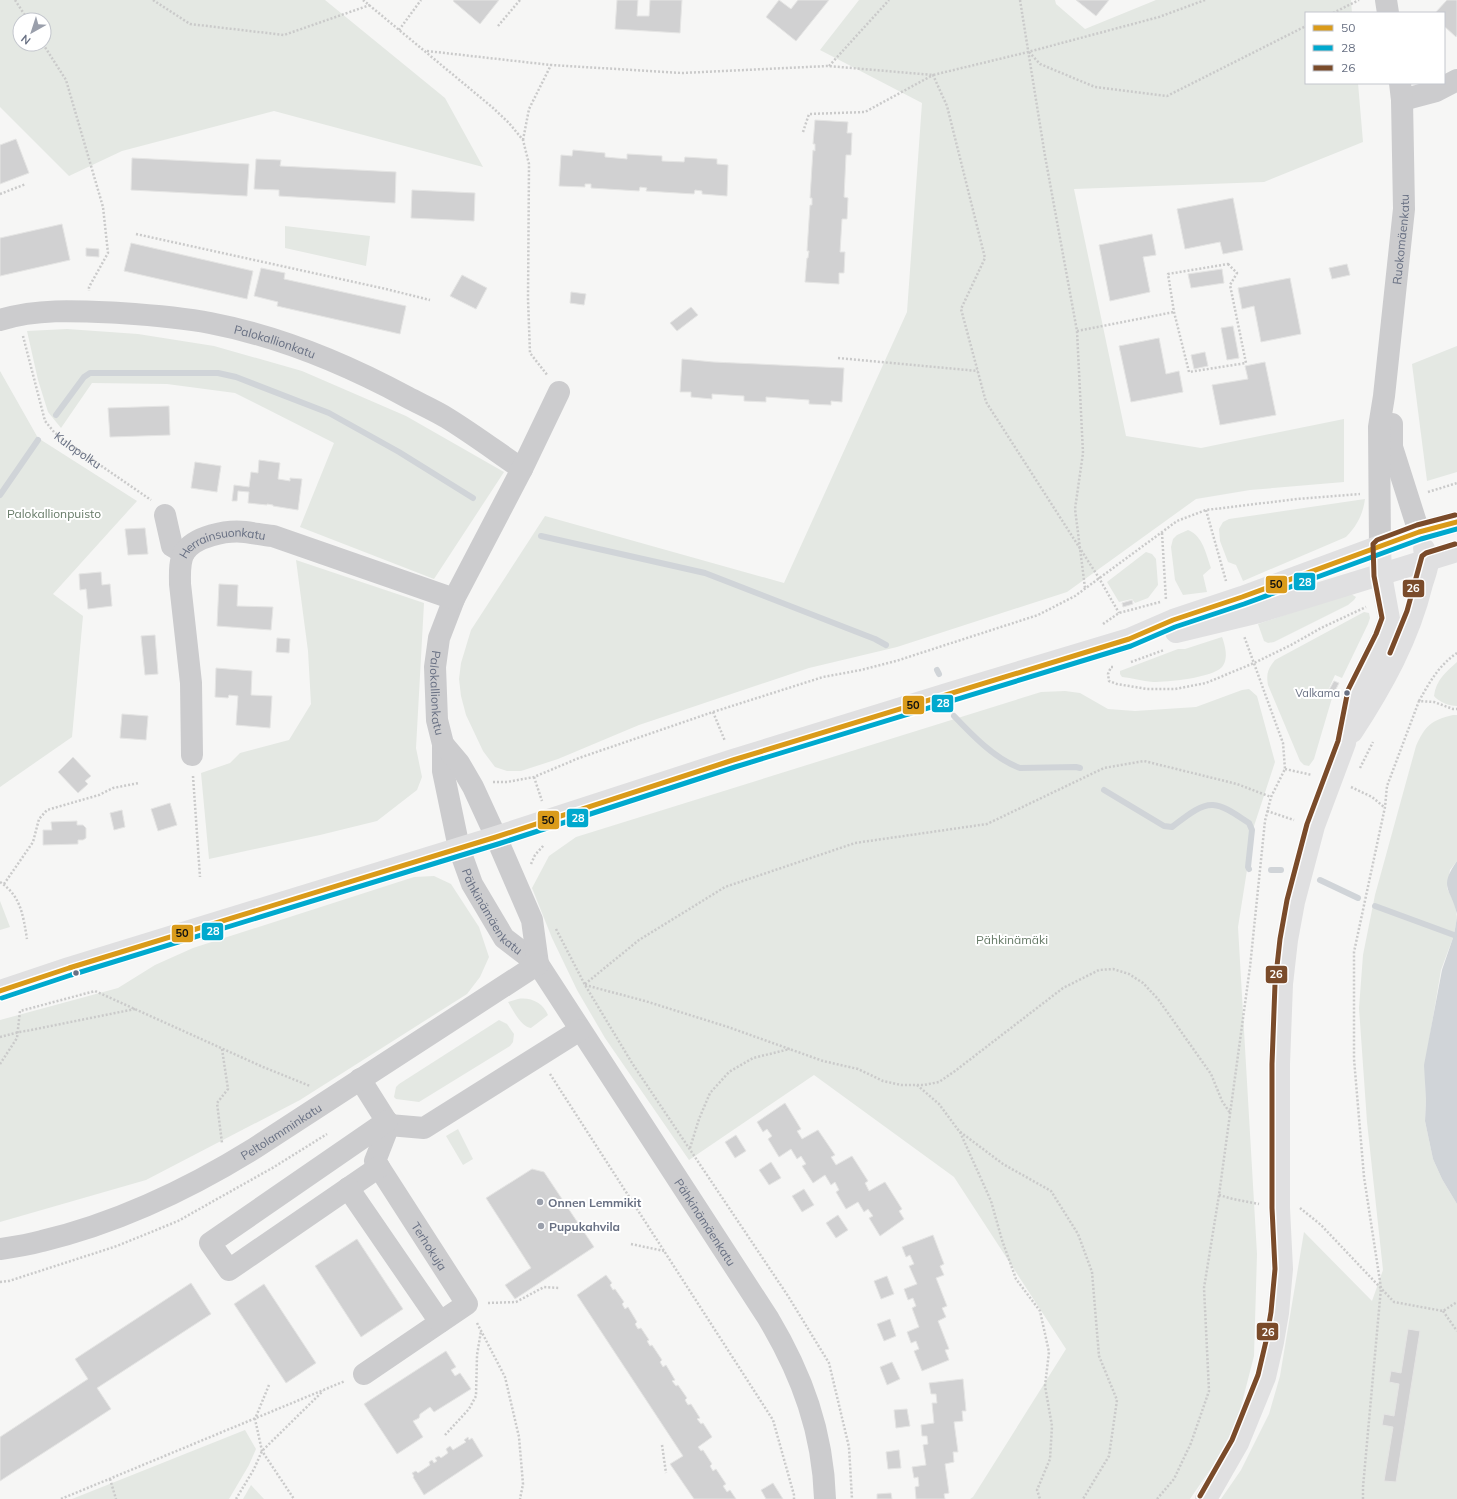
<svg xmlns="http://www.w3.org/2000/svg" width="1457" height="1499" font-family="Mulish,sans-serif">
  <rect width="100%" height="100%" fill="#f6f6f5"/>
  <g fill="#e4e8e3" fill-rule="evenodd">
    <path d="M0 0H325L445 98 483 167 274 111 122 151 69 176 0 107ZM20 20H44V44H20Z"/>
    <path d="M859 0H1055L1056 4 1085 29 1156 0H1351L1352 13H1306V83H1358L1363 142 1264 182 1074 189 1126 436 1201 448 1344 419V482L1250 490 1196 499 1067 592 897 647 809 668 639 725 558 759 521 771H507L495 767 483 751 466 715 461 696 459 679 461 663 471 630 545 516 784 583 907 312 922 103 820 50Z"/>
    <path d="M285 226 370 236 366 266 285 248Z"/>
    <path d="M67 329 138 334 214 346 302 371 406 416 504 472 434 579 300 527 334 443 235 393 167 384 92 383 61 428 48 412 38 380 27 331Z"/>
    <path d="M1457 346V472L1427 481 1412 364Z"/>
    <path d="M0 371 38 438 137 501 53 594 83 616 72 737 0 787Z"/>
    <path d="M1365 499C1363 514 1357 526 1346 537L1243 581 1236 565 1228 562 1220 541 1219 529 1223 522 1229 519Z"/>
    <path d="M1188 530C1203 536 1206 554 1211 568L1203 575 1207 592 1183 595 1175 580 1171 547 1173 539 1177 535Z"/>
    <path d="M1146 552 1152 554 1156 559 1158 585 1148 598 1135 603 1132 599 1119 602 1107 582Z"/>
    <path d="M296 560 424 603 416 748 422 777 417 790 377 821 320 835 209 859 201 773 230 763 240 753 289 740 311 704 308 651Z"/>
    <path d="M1351 594 1356 597 1354 600 1348 605 1274 642 1268 643 1264 641 1258 624 1344 595Z"/>
    <path d="M1364 612 1369 613 1370 618 1368 624 1342 678 1335 675 1326 695 1332 698 1314 759 1309 766 1304 765 1300 761 1268 685C1266 673 1268 669 1275 660Z"/>
    <path d="M1222 637C1225 645 1229 659 1222 667 1212 678 1167 682 1153 682 1142 681 1132 678 1122 677L1120 674V671L1178 649H1185Z"/>
    <path d="M1457 662V706C1449 706 1439 702 1434 696 1436 680 1446 672 1457 662Z"/>
    <path d="M1249 689 1257 696 1275 762 1254 826 1238 927 1257 1254 1254 1356 1237 1422 1214 1464 1190 1499H970L973 1497 1066 1349 954 1177 814 1075 689 1160 605 1038 577 990 552 938 532 888 549 856 576 837 1041 692 1065 691 1080 693 1108 709 1135 711 1196 707 1242 690Z"/>
    <path d="M1453 715H1457V861L1450 870 1447 888 1455 904 1457 917 1454 935 1441 970 1425 1065 1426 1100 1425 1121 1433 1159 1442 1179 1457 1204V1499H1221L1241 1470 1269 1414 1280 1376 1304 1232 1372 1301 1383 1270 1367 1122 1359 1008 1363 955 1375 895 1416 746C1425 726 1431 720 1453 715Z"/>
    <path d="M434 876 451 884 479 927 489 957 480 977 467 994 300 1100 146 1180 0 1222V1020L118 988 155 965 193 948 414 877Z"/>
    <path d="M0 901 10 927 0 930Z"/>
    <path d="M518 999C531 997 543 1003 548 1015L531 1028C521 1027 513 1010 508 1002Z"/>
    <path d="M499 1020 507 1024 514 1034 513 1042 510 1046 419 1102 396 1099 394 1097 396 1087 399 1084Z"/>
    <path d="M458 1129 473 1159 463 1165 446 1136Z"/>
    <path d="M245 1430 256 1449 249 1465 229 1499H72Z"/>
    <path d="M251 1485 264 1499H243Z"/>
  </g>
  <g fill="#d0d4d8">
    <path d="M1457 861V914C1451 888 1438 888 1457 861Z"/>
    <path d="M1457 917V1204L1442 1179 1433 1159 1425 1121 1426 1100 1424 1065 1442 970 1454 935Z"/>
  </g>
  <g fill="none" stroke-linecap="round" stroke-linejoin="round">
    <g stroke="#d0d4d8" stroke-width="6">
      <path d="M56 415 84 377 90 373H218L236 377 329 413 399 452 473 498"/>
      <path d="M0 495 38 440"/>
      <path d="M541 536 705 573 875 639 886 645"/>
      <path d="M937 670 939 674"/>
      <path d="M954 716C972 735 995 759 1020 768L1076 767 1080 768"/>
      <path d="M1104 790 1164 826 1172 827C1183 819 1199 804 1213 805 1226 806 1239 817 1249 823L1252 830 1248 867 1249 869"/>
      <path d="M1271 870H1281"/>
      <path d="M1320 880 1358 898"/>
      <path d="M1375 906 1454 935"/>
    </g>
  </g>
  <g fill="#d1d1d2" stroke="#e5e5e4">
    <path d="M454 0H499L480 24 453 1Z"/>
    <path d="M617 0H638L637 16H649L650 0H682L680 33 615 29Z"/>
    <path d="M779 0 791 9 798 0H829L796 41 766 17Z"/>
    <path d="M1076 0H1109L1096 16Z"/>
    <path d="M1447 0H1457V35L1456 37 1444 26V13H1435Z"/>
    <path d="M815 120 848 122 847 133H852L851 155H846L844 197 848 198 847 219H842L840 252H845L844 273H839V284L805 282 807 258H808L809 251H807L810 205H812V198H810L813 150 815 151V144H813Z"/>
    <path d="M16 139 29 173 0 184V145Z"/>
    <path d="M573 150 605 153V157L627 159V154L662 156V161L684 162 685 157 717 159V164L728 165 727 196 702 194V191L695 190 694 194 646 191 647 188 640 187 639 191 591 188V184H585V187L559 186 561 155 572 156Z"/>
    <path d="M132 158 249 164 247 196 131 190Z"/>
    <path d="M256 159 281 160 280 166 396 172 395 203 279 196V190L254 189Z"/>
    <path d="M412 190 475 193 474 221 411 218Z"/>
    <path d="M1233 198 1243 250 1223 254 1220 242 1185 249 1177 209Z"/>
    <path d="M62 224 70 260 0 276V238Z"/>
    <path d="M1152 234 1156 255 1143 257 1150 292 1110 301 1099 245Z"/>
    <path d="M131 243 253 271 247 299 124 271Z"/>
    <path d="M86 248 99 249V257L86 256Z"/>
    <path d="M1347 264 1350 275 1332 279 1329 268Z"/>
    <path d="M261 268 285 273 284 279 406 306 400 334 277 306 278 302 254 296Z"/>
    <path d="M1222 269 1224 283 1191 288 1188 274Z"/>
    <path d="M462 275 487 288 476 309 450 296Z"/>
    <path d="M1290 278 1301 334 1261 342 1254 306 1242 309 1238 288Z"/>
    <path d="M571 292 586 294 584 305 570 303Z"/>
    <path d="M691 307 698 315 677 331 670 323Z"/>
    <path d="M1233 326 1239 358 1227 360 1221 328Z"/>
    <path d="M1159 338 1166 374 1179 371 1183 392 1131 402 1119 346Z"/>
    <path d="M1205 352 1208 366 1194 369 1191 355Z"/>
    <path d="M682 359 713 362 844 368 842 402 831 401V405L809 404V400L766 397V402L744 401V396L712 394V399L691 397V392H680Z"/>
    <path d="M1265 362 1276 415 1220 425 1212 385 1248 379 1245 366Z"/>
    <path d="M169 406 170 435 110 437 108 408Z"/>
    <path d="M259 460 280 463 278 479 290 481V478L302 479 298 510 273 506V505L267 504V505L248 503 249 492 238 491 237 501H232L234 485 249 487 251 472 258 473Z"/>
    <path d="M195 462 221 466 217 492 191 488Z"/>
    <path d="M145 528 148 554 128 555 125 529Z"/>
    <path d="M101 572 102 585 110 584 112 606 88 609 86 589 80 590 79 574Z"/>
    <path d="M219 584 238 585 237 606 273 607 271 630 217 626Z"/>
    <path d="M1132 600 1133 604 1123 607 1122 603Z"/>
    <path d="M155 635 158 674 145 675 141 636Z"/>
    <path d="M277 638 290 639 289 653 276 652Z"/>
    <path d="M216 668 252 671 251 695 272 696 270 728 236 725 238 696 229 695 228 698 215 697Z"/>
    <path d="M1334 681 1339 683 1334 693 1329 690Z"/>
    <path d="M122 714 148 716 146 740 120 738Z"/>
    <path d="M73 757 91 776 85 781 88 784 78 793 58 772Z"/>
    <path d="M170 803 177 825 158 831 151 809Z"/>
    <path d="M122 810 125 827 114 830 110 813Z"/>
    <path d="M77 821V825H83L86 828V838L83 840H78V844L43 845V830H52L51 822Z"/>
    <path d="M785 1103 801 1129 797 1131 802 1139 818 1130 835 1155 831 1157 836 1165 852 1156 868 1181 865 1183 869 1191 885 1182 902 1209 899 1211 904 1219 880 1236 869 1218 873 1216 868 1209 864 1212 858 1202 846 1209 836 1192 839 1190 835 1182 831 1185 825 1175 813 1183 802 1166 806 1164 801 1156 797 1159 791 1149 779 1157 768 1139 772 1136 767 1129 763 1132 757 1122Z"/>
    <path d="M736 1135 746 1151 735 1158 725 1142Z"/>
    <path d="M771 1162 781 1178 769 1185 759 1170Z"/>
    <path d="M532 1169 544 1172 594 1247 515 1299 505 1285 531 1268 486 1198Z"/>
    <path d="M804 1189 814 1205 802 1212 792 1196Z"/>
    <path d="M838 1215 848 1230 836 1238 826 1223Z"/>
    <path d="M933 1235 944 1264 940 1266 944 1275 936 1278 947 1306 942 1308 946 1317 938 1321 949 1349 945 1350 949 1360 922 1371 914 1351 919 1349 916 1341 911 1343 907 1332 919 1327 912 1308 916 1306 913 1298 908 1300 904 1289 917 1284 909 1266 914 1264 910 1255 906 1257 902 1247Z"/>
    <path d="M357 1239 403 1309 361 1337 315 1266Z"/>
    <path d="M606 1275 612 1283 610 1285 613 1290 615 1289 624 1302 622 1304 625 1309 628 1307 637 1322 635 1324 638 1329 641 1328 649 1340 647 1341 650 1346 652 1345 662 1360 660 1362 663 1367 666 1365 675 1380 672 1381 676 1386 678 1385 687 1398 685 1400 688 1405 691 1404 700 1418 697 1419 701 1424 703 1423 712 1437 698 1447 701 1451 703 1450 712 1464 710 1466 713 1471 716 1469 726 1484 723 1486 727 1492 730 1490 736 1499H694L670 1464 683 1456 577 1295Z"/>
    <path d="M887 1276 894 1294 881 1299 874 1281Z"/>
    <path d="M191 1283 211 1314 97 1388 111 1409 0 1481V1437L88 1379 75 1359Z"/>
    <path d="M264 1284 316 1363 286 1383 234 1304Z"/>
    <path d="M890 1319 896 1336 884 1341 877 1324Z"/>
    <path d="M1408 1329 1420 1331 1396 1482 1384 1481 1393 1427 1382 1425 1384 1414 1394 1416 1399 1384 1389 1382 1391 1371 1401 1373Z"/>
    <path d="M446 1351 456 1367 451 1370 455 1376 460 1373 471 1389 434 1412 430 1407 420 1414 419 1418 413 1421 423 1437 397 1454 364 1404Z"/>
    <path d="M892 1362 900 1379 887 1385 880 1367Z"/>
    <path d="M963 1379 966 1411H962L963 1421 954 1422 958 1452H953L954 1462 945 1464 949 1493 944 1494 945 1499H916L915 1487 919 1486 918 1477 914 1478 912 1467 926 1465 923 1445 928 1444 927 1436H922L921 1425 934 1423 932 1403H937L936 1394H931L929 1383Z"/>
    <path d="M907 1409 910 1426 896 1428 894 1410Z"/>
    <path d="M468 1437 469 1440 472 1438 483 1456 424 1495 413 1477 414 1476 412 1473 416 1471 418 1473 430 1465 429 1462 432 1460 434 1463 437 1461 435 1458 439 1456 441 1458 448 1453 446 1449 450 1446 453 1450 466 1442 464 1440Z"/>
    <path d="M899 1450 901 1468 888 1469 886 1452Z"/>
    <path d="M773 1483 783 1499H766L761 1490Z"/>
    <path d="M891 1493 892 1499H877V1494Z"/>
  </g>
  <g fill="none" stroke-linecap="round" stroke-linejoin="round">
    <g stroke="#cacaca" stroke-width="2.5" stroke-dasharray="2 2" stroke-linecap="butt">
      <path d="M15 0 28 20"/>
      <path d="M153 0 190 24 284 35 370 5"/>
      <path d="M363 0 492 107 509 123 523 140 529 164 528 299 530 353 548 376"/>
      <path d="M1020 0 1045 156 1077 331 1083 453 1075 509 1085 588"/>
      <path d="M1333 13 1359 0"/>
      <path d="M498 26 520 0"/>
      <path d="M399 30 421 0"/>
      <path d="M43 44 66 80 103 207 108 253 89 287V291"/>
      <path d="M427 51 551 65"/>
      <path d="M1029 52 1040 64 1095 87 1167 96 1306 26"/>
      <path d="M829 66 889 0"/>
      <path d="M803 132 809 114 865 112 933 75 947 106 985 258 961 309 986 402 1099 578 1119 613"/>
      <path d="M523 140 529 109 551 65 682 73 828 66 933 75 1028 52 1159 17 1205 0"/>
      <path d="M0 194 26 184"/>
      <path d="M136 234 386 289 430 300"/>
      <path d="M1228 264 1237 273 1230 285 1246 363 1189 372 1174 312 1168 274Z"/>
      <path d="M1077 331 1174 312"/>
      <path id="s1" d="M23 336 45 421 54 432 68 443 151 500"/>
      <path d="M838 358 978 371"/>
      <path d="M1428 492 1457 483"/>
      <path d="M1206 510 1226 581"/>
      <path d="M1162 533 1166 600"/>
      <path d="M1103 624 1119 613 1160 602"/>
      <path d="M1131 662 1164 650"/>
      <path d="M1113 667H1111L1108 674 1109 681 1117 684 1147 689H1175L1206 683 1254 663 1291 645 1321 628 1366 607"/>
      <path d="M1419 701C1429 683 1439 665 1457 653"/>
      <path d="M713 712 725 741"/>
      <path d="M1360 768 1373 742"/>
      <path d="M1285 769 1312 775"/>
      <path d="M193 776 200 877"/>
      <path d="M534 777 542 801"/>
      <path d="M493 782H507L534 777 579 758 713 712 823 677 861 670 896 661 1038 615 1075 596 1177 521 1206 510 1297 499 1360 494"/>
      <path d="M1351 787 1372 797 1384 807"/>
      <path d="M1267 811 1294 820"/>
      <path d="M531 864 535 855 544 845"/>
      <path d="M0 882C21 896 23 915 27 939"/>
      <path d="M4 884 33 842 39 819 47 810 99 795 113 788 139 783"/>
      <path d="M556 929 585 985 632 1063 788 1296 829 1363 849 1447 852 1499"/>
      <path d="M585 984 639 940 725 887 855 843 987 824 1104 768 1144 761 1237 784 1271 797"/>
      <path d="M585 985 645 1001 728 1027 823 1061 858 1069 883 1081 901 1085H924L939 1082 955 1071 1063 988 1099 970 1113 969 1129 974 1143 983 1158 999 1211 1074 1222 1101 1230 1113"/>
      <path d="M0 1037 19 1032 26 1031 135 1009"/>
      <path d="M222 1049 228 1089 217 1103 222 1143"/>
      <path d="M0 1064 17 1038 20 1011 95 991 263 1067 310 1086"/>
      <path d="M550 1074 773 1420 794 1495V1499"/>
      <path d="M917 1085 939 1104 959 1131 1003 1164 1051 1191 1078 1234 1092 1272 1099 1356 1117 1400 1109 1456 1083 1499"/>
      <path d="M960 1132 991 1201 1002 1240 1016 1279 1040 1311 1049 1352 1045 1386 1052 1426 1050 1459 1037 1490 1040 1499"/>
      <path d="M690 1148 699 1119 710 1093 729 1072 753 1058 790 1049"/>
      <path d="M1219 1195 1233 1199 1259 1204"/>
      <path d="M1300 1208 1321 1225 1394 1302 1443 1311 1457 1302"/>
      <path d="M631 1244 664 1251"/>
      <path d="M0 1282 9 1281 117 1246 178 1221 274 1167 327 1134"/>
      <path d="M488 1303 516 1302 544 1287 560 1288"/>
      <path d="M1443 1311 1457 1331"/>
      <path d="M477 1323 505 1377 519 1437 523 1484 520 1499"/>
      <path d="M269 1385 255 1419 262 1451 294 1499"/>
      <path d="M445 1435 469 1409 476 1396 477 1355 481 1331"/>
      <path d="M662 1445 666 1473"/>
      <path d="M110 1479 116 1499"/>
      <path d="M61 1499 345 1381"/>
      <path d="M236 1499 254 1469 262 1451 323 1391"/>
      <path d="M1157 1499 1174 1479 1191 1443 1209 1391 1204 1288 1219 1195 1250 967 1265 821 1271 797 1285 769 1283 743 1244 636"/>
      <path d="M1363 1499V1487L1381 1288 1364 1177 1354 1059V952L1385 807 1387 786 1419 701 1434 702 1453 709H1457"/>
    </g>
    <g stroke="#ccccce" stroke-width="22">
      <path d="M1386 0 1388 13"/>
      <path d="M1402 100 1436 91 1457 80"/>
      <path id="s2" d="M0 320C39 308 79 311 120 313 150 315 180 317 210 323 278 336 346 364 407 397 420 404 434 410 447 418 473 434 497 452 522 469"/>
      <path id="s3" d="M559 392 522 469 454 599 439 638 435 667 437 720 443 744V771L459 848 472 884 504 938 538 964 768 1318C802 1375 823 1432 825 1499"/>
      <path d="M1392 424V447L1419 532"/>
      <path d="M165 515 172 546 184 553"/>
      <path id="s4" d="M1380 546 1379 427 1384 396 1404 209 1402 100 1400 83"/>
      <path d="M443 744 459 763 473 787 496 837 532 920 538 964"/>
      <path id="s5" d="M192 755 191 683 180 584C180 574 179 562 184 553 194 536 227 530 245 532 254 533 263 535 273 536L454 599"/>
      <path id="s6" d="M360 1079 389 1125 375 1161 467 1304 364 1374"/>
      <path d="M389 1125 424 1128 580 1030"/>
      <path d="M379 1167 229 1270 210 1243 387 1121"/>
      <path d="M348 1188 440 1322"/>
      <path id="s7" d="M0 1249C14 1247 28 1245 42 1241 117 1223 189 1189 255 1148L538 964"/>
    </g>
    <g stroke="#e0e0e1" stroke-width="22">
      <path d="M1176 632 1259 612 1457 551"/>
      <path d="M1352 732C1382 686 1409 638 1422 584 1424 577 1428 568 1428 560 1428 557 1425 552 1424 549"/>
      <path d="M0 991 69 968 496 837 733 760 950 693 1129 639 1173 620 1242 597 1380 546 1419 532 1457 522"/>
      <path d="M1206 1499 1238 1443 1265 1377 1273 1342 1278 1313 1282 1269 1279 1208V1064L1282 984 1287 940 1294 902 1314 826 1345 743 1355 692 1382 637 1389 619 1381 575 1380 546"/>
    </g>
    <g stroke="#fff" stroke-width="8">
      <path id="bus-1" d="M0 991 69 968 496 837 733 760 1129 639 1173 620 1242 597 1419 532 1457 522"/>
    </g>
    <g stroke="#fff" stroke-width="8">
      <path id="bus-2" d="M2 998 71 975 498 844 735 767 1131 646 1175 627 1244 604 1421 539 1457 529"/>
    </g>
    <g stroke="#fff" stroke-width="8">
      <g id="bus-3">
        <path d="M1390 653 1407 611 1422 556 1426 553 1455 544"/>
        <path d="M1200 1496 1232 1440 1258 1375 1266 1341 1271 1312 1275 1269 1272 1208V1064L1275 984 1280 939 1287 900 1307 824 1338 741 1348 690 1376 634 1382 618 1374 576 1373 544 1377 540 1417 525 1455 515"/>
      </g>
    </g>
    <use href="#bus-1" stroke="#da9b1a" stroke-width="5"/>
    <use href="#bus-2" stroke="#00a9ce" stroke-width="5"/>
    <use href="#bus-3" stroke="#7a4b2a" stroke-width="5"/>
  </g>
  <g fill="#687083" stroke="#fff" stroke-width="1.5">
    <circle cx="1347" cy="693" r="3.5"/>
    <circle cx="76" cy="973" r="3.5"/>
  </g>
  <g fill="#9a9fab" stroke="#fff" stroke-width="1.5">
    <circle cx="540" cy="1202" r="4"/>
    <circle cx="541" cy="1226" r="4"/>
  </g>
  <g text-anchor="middle" dominant-baseline="central" stroke-width="4" stroke-linejoin="round" paint-order="stroke">
    <g font-size="11" fill="#687083" stroke="#fff" text-anchor="end">
      <text x="1340" y="693">Valkama</text>
    </g>
    <g font-size="12" fill="#687083" stroke="#fff">
      <text stroke="none"><textPath href="#s4" startOffset="308">Ruokomäenkatu</textPath></text>
      <text stroke="none"><textPath href="#s2" startOffset="279">Palokallionkatu</textPath></text>
      <text stroke="none"><textPath href="#s1" startOffset="132">Kulopolku</textPath></text>
      <text stroke="none"><textPath href="#s5" startOffset="245">Herrainsuonkatu</textPath></text>
      <text stroke="none"><textPath href="#s3" startOffset="329">Palokallionkatu</textPath></text>
      <text stroke="none"><textPath href="#s3" startOffset="559">Pähkinämäenkatu</textPath></text>
      <text stroke="none"><textPath href="#s7" startOffset="307">Peltolamminkatu</textPath></text>
      <text stroke="none"><textPath href="#s3" startOffset="938">Pähkinämäenkatu</textPath></text>
      <text stroke="none"><textPath href="#s6" startOffset="194">Terhokuja</textPath></text>
    </g>
    <g font-size="12" fill="#667a67" stroke="#fff">
      <text x="54" y="513">Palokallionpuisto</text>
      <text x="1012" y="939">Pähkinämäki</text>
    </g>
    <g font-size="12" font-weight="bold" fill="#687083" stroke="#fff" text-anchor="start">
      <text x="548" y="1202">Onnen Lemmikit</text>
      <text x="549" y="1226">Pupukahvila</text>
    </g>
  </g>
  <g stroke="#fff" stroke-width="1.5">
    <rect x="1293" y="572" width="23" height="19" rx="4" fill="#00a9ce"/>
    <rect x="1265" y="575" width="23" height="19" rx="4" fill="#da9b1a"/>
    <rect x="1402" y="579" width="23" height="19" rx="4" fill="#7a4b2a"/>
    <rect x="931" y="694" width="23" height="19" rx="4" fill="#00a9ce"/>
    <rect x="902" y="695" width="23" height="20" rx="4" fill="#da9b1a"/>
    <rect x="566" y="808" width="23" height="20" rx="4" fill="#00a9ce"/>
    <rect x="537" y="810" width="23" height="20" rx="4" fill="#da9b1a"/>
    <rect x="201" y="922" width="23" height="19" rx="4" fill="#00a9ce"/>
    <rect x="171" y="924" width="23" height="19" rx="4" fill="#da9b1a"/>
    <rect x="1265" y="965" width="23" height="19" rx="4" fill="#7a4b2a"/>
    <rect x="1256" y="1322" width="23" height="19" rx="4" fill="#7a4b2a"/>
  </g>
  <g font-size="11" text-anchor="middle" font-weight="bold" fill="#fff">
    <text x="1305" y="586">28</text>
    <text x="1413" y="592">26</text>
    <text x="943" y="707">28</text>
    <text x="578" y="822">28</text>
    <text x="213" y="935">28</text>
    <text x="1276" y="978">26</text>
    <text x="1268" y="1336">26</text>
  </g>
  <g font-size="11" text-anchor="middle" font-weight="bold" fill="#111">
    <text x="1276" y="588">50</text>
    <text x="913" y="709">50</text>
    <text x="548" y="824">50</text>
    <text x="182" y="937">50</text>
  </g>
  <rect x="1305" y="12" width="140" height="72" fill="#ffffff" stroke="#c3c6cd"/>
  <rect x="1313" y="25" width="20" height="6" fill="#da9b1a" stroke="#c3c6cd"/>
  <text x="1341" y="32" font-size="12" fill="#687083">50</text>
  <rect x="1313" y="45" width="20" height="6" fill="#00a9ce" stroke="#c3c6cd"/>
  <text x="1341" y="52" font-size="12" fill="#687083">28</text>
  <rect x="1313" y="65" width="20" height="6" fill="#7a4b2a" stroke="#c3c6cd"/>
  <text x="1341" y="72" font-size="12" fill="#687083">26</text>
  <g transform="translate(32 32) rotate(219)"><circle r="19" fill="#ffffff" stroke="#c3c6cd"/>
  <path d="M0-3L7 15L0 10L-7 15Z" fill="#9a9fab"/>
  <text y="-6" font-size="11" font-weight="bold" text-anchor="middle" fill="#687083">N</text>
  </g>
</svg>
